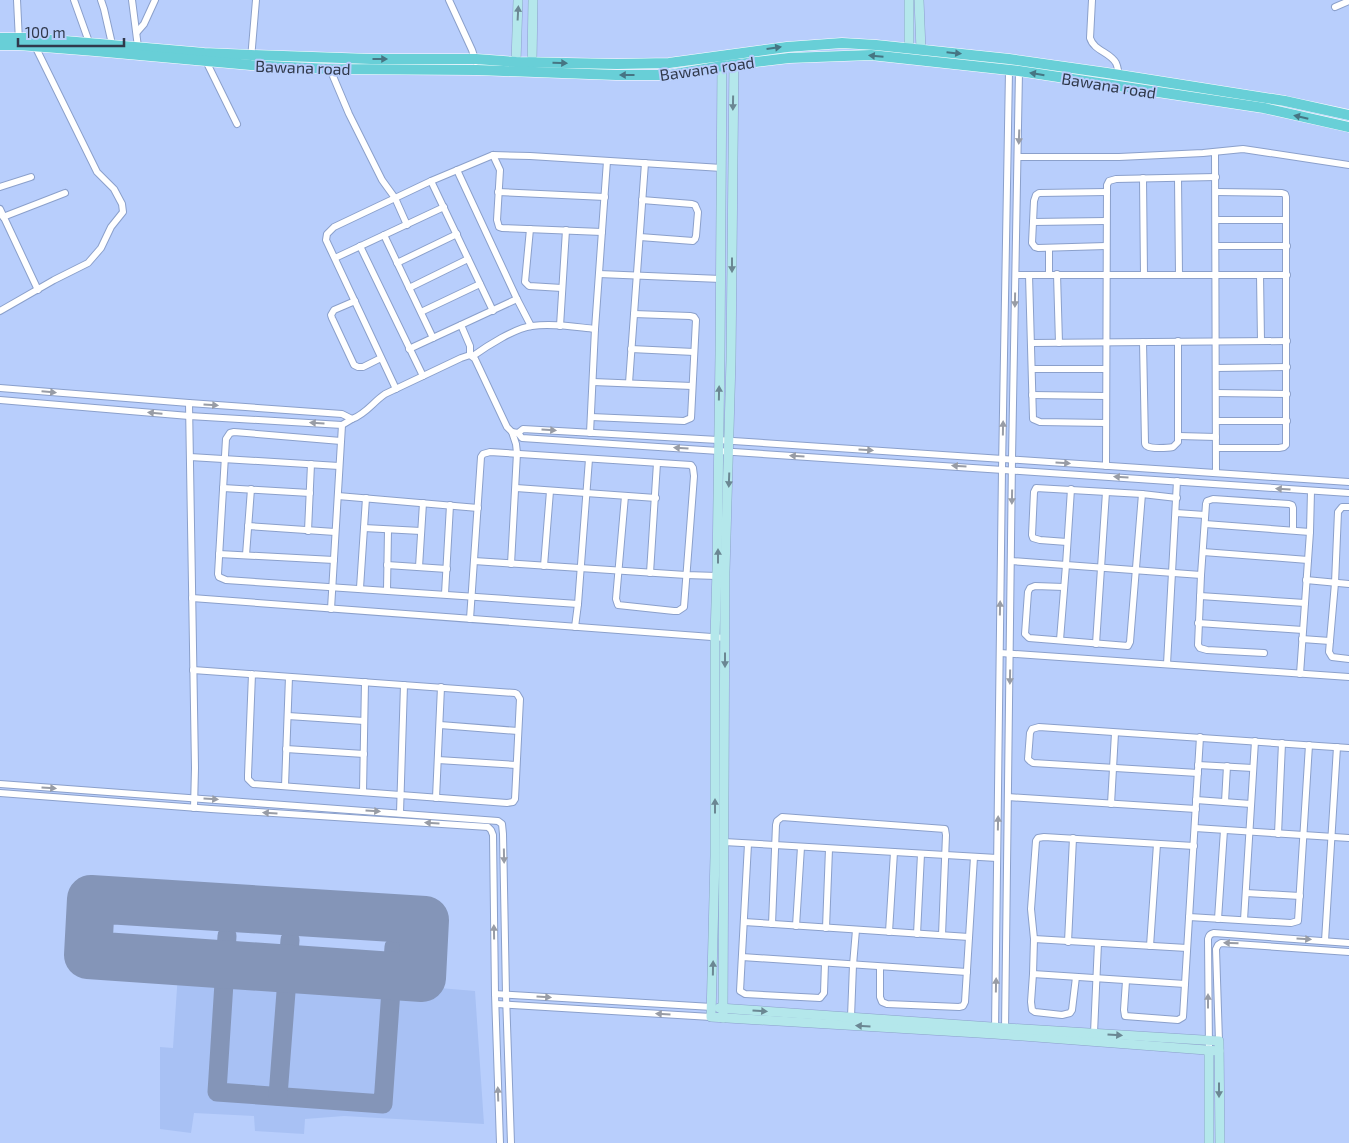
<svg xmlns="http://www.w3.org/2000/svg" width="1349" height="1143" font-family="'Exo 2',sans-serif">
  <rect width="100%" height="100%" fill="#b8cefc"/>
  <path fill="#a8c1f4" d="M208 963 236 965 238 971 242 977 257 978 262 976 265 972 267 968 303 970 302 973 304 977 309 981 357 984 362 983 367 980 368 975 409 977 412 983 416 986 475 991 484 1124 344 1116 305 1119 304 1134 255 1131 254 1116 194 1113 191 1133 160 1129V1047L173 1048 178 973H200L203 972 206 968Z"/>
  <g fill="none" stroke-linecap="round" stroke-linejoin="round">
    <g stroke="#8495b8" stroke-width="19">
      <path d="M227 936 217 1092 383 1104 394 947"/>
      <path d="M278 1096 290 940"/>
    </g>
    <path stroke="#8495b8" stroke-width="48" d="M91 899 425 920 422 978 88 955Z"/>
    <g stroke="#8ba0cb" stroke-width="8">
      <g id="street">
        <path d="M17 0 19 41"/>
        <path d="M74 0 89 42"/>
        <path d="M101 0 104 9 112 44"/>
        <path d="M132 0 138 47"/>
        <path d="M449 0 472 50 476 62"/>
        <path d="M1092 0 1090 38C1094 51 1110 52 1116 63 1118 67 1118 71 1119 75"/>
        <path d="M1335 7 1349 1"/>
        <path d="M137 32 144 24 155 0"/>
        <path d="M251 59 256 0"/>
        <path d="M206 61 237 124"/>
        <path d="M330 69 349 114 382 180 395 198 407 225"/>
        <path d="M1215 152 1216 473"/>
        <path d="M493 155 500 170 497 220 499 227 502 228 602 232"/>
        <path d="M1018 157H1119L1203 153 1243 149 1349 165"/>
        <path d="M457 170 517 299 531 326"/>
        <path d="M1143 178 1144 275"/>
        <path d="M1178 178 1179 275"/>
        <path d="M431 181 493 311"/>
        <path d="M0 187 31 177"/>
        <path d="M498 192 605 197"/>
        <path d="M1216 192 1282 193 1285 194 1286 197V445L1284 447 1279 448H1216"/>
        <path d="M0 209 38 290"/>
        <path d="M3 217 65 193"/>
        <path d="M1216 220H1286"/>
        <path d="M1033 222 1106 221"/>
        <path d="M530 229 525 282 529 286 562 288"/>
        <path d="M384 235 433 338"/>
        <path d="M640 237 693 241 695 239 696 236 698 212 695 205 692 204 642 200"/>
        <path d="M360 246 423 376"/>
        <path d="M1106 246 1038 248 1035 247 1032 243 1034 201 1036 195 1039 193 1107 192"/>
        <path d="M1216 246H1287"/>
        <path d="M335 258 444 207"/>
        <path d="M397 263 457 234"/>
        <path d="M599 274 721 279"/>
        <path d="M1049 274V248"/>
        <path d="M1057 274 1059 343"/>
        <path d="M1016 275H1287"/>
        <path d="M1029 275 1033 419 1040 422 1106 423"/>
        <path d="M1260 275 1261 341"/>
        <path d="M409 288 468 259"/>
        <path d="M355 301 334 310 331 315 332 318 354 365 358 367H363L381 358"/>
        <path d="M0 311 54 280 88 263 101 248 111 227 123 212 122 204 114 189 97 172 35 46"/>
        <path d="M421 312 480 284"/>
        <path d="M461 325 470 346V355"/>
        <path d="M560 326 566 230"/>
        <path d="M1143 342 1145 443C1145 444 1146 446 1147 446 1151 449 1168 448 1173 447L1178 442V341"/>
        <path d="M1031 343 1287 341"/>
        <path d="M409 349 517 299"/>
        <path d="M631 349 694 352"/>
        <path d="M473 356C487 346 515 328 532 326 553 323 575 327 595 329"/>
        <path d="M1216 368 1287 367"/>
        <path d="M1032 369H1106"/>
        <path d="M593 382 692 386"/>
        <path d="M629 383 645 163"/>
        <path d="M0 388 189 403 342 414 352 419 342 425 189 416 0 400"/>
        <path d="M396 389 326 240 327 234 334 227 431 181 493 155 530 156 722 168"/>
        <path d="M1216 393 1287 394"/>
        <path d="M1032 395 1106 396"/>
        <path d="M189 403 195 768 194 808"/>
        <path d="M591 417 684 421 691 418 696 320 694 317 690 316 634 314"/>
        <path d="M352 419C366 414 373 402 385 394L461 358 470 355 475 359 507 427 512 432 518 433"/>
        <path d="M1216 421H1287"/>
        <path d="M590 433 595 329 607 161"/>
        <path d="M1179 436 1216 437"/>
        <path d="M341 441 234 432 230 433 226 439 218 574 219 577 226 580 578 604"/>
        <path d="M190 457 339 466"/>
        <path d="M1106 466 1107 185 1109 181 1116 179 1216 177"/>
        <path d="M1349 482 718 440 523 429 518 433 522 438 1349 493"/>
        <path d="M223 488 310 493"/>
        <path d="M516 488 656 498"/>
        <path d="M338 496 478 508"/>
        <path d="M1349 507H1342L1338 512 1335 583 1329 652 1332 657 1349 659"/>
        <path d="M1176 513 1205 515"/>
        <path d="M1205 524 1310 532"/>
        <path d="M248 526 335 532"/>
        <path d="M364 528 421 531"/>
        <path d="M308 531 311 464"/>
        <path d="M1067 542 1040 540 1033 538 1032 535 1034 492 1036 488 1142 494 1177 498"/>
        <path d="M1203 552 1308 560"/>
        <path d="M219 554 334 560"/>
        <path d="M246 555 251 489"/>
        <path d="M474 561 686 575 717 576"/>
        <path d="M1011 561 1201 575"/>
        <path d="M511 564 517 453 516 444 512 432"/>
        <path d="M387 565 447 569"/>
        <path d="M544 566 550 491"/>
        <path d="M419 567 423 503"/>
        <path d="M650 573 657 463"/>
        <path d="M1306 580 1349 584"/>
        <path d="M1064 587 1035 586 1030 588 1028 592 1025 634 1029 638 1128 646 1130 642 1142 494"/>
        <path d="M360 588 366 498"/>
        <path d="M387 590 388 530"/>
        <path d="M445 594 450 505"/>
        <path d="M1200 596 1305 603"/>
        <path d="M192 598 725 638"/>
        <path d="M331 609 342 425"/>
        <path d="M470 619 481 457 483 454 490 452 691 465 693 468 694 476 684 607 678 611H674L618 605 616 599 625 496"/>
        <path d="M1198 623 1303 630"/>
        <path d="M575 627 578 604 589 459"/>
        <path d="M1302 639 1330 641"/>
        <path d="M1060 640 1066 565 1071 489"/>
        <path d="M1096 644 1106 492"/>
        <path d="M1000 653 1349 677"/>
        <path d="M1264 653 1207 650 1200 648 1198 645 1201 575 1206 504 1207 501 1213 499 1289 504 1292 505 1293 508V530"/>
        <path d="M1167 664 1177 481"/>
        <path d="M193 670 515 693 517 694 520 699 515 799 513 802 507 803 253 784 248 779V775L252 674"/>
        <path d="M1300 674 1310 532 1311 491"/>
        <path d="M288 716 364 721"/>
        <path d="M440 725 518 731"/>
        <path d="M286 749 364 754"/>
        <path d="M438 760 516 765"/>
        <path d="M1198 765 1253 768"/>
        <path d="M1198 773 1033 763 1030 761 1028 759 1030 733 1032 729 1039 727 1349 748"/>
        <path d="M0 784 498 821 502 824 503 834 506 995 511 1143"/>
        <path d="M285 786 289 677"/>
        <path d="M363 792 365 682"/>
        <path d="M0 793 211 809 488 827 491 830 493 835 495 994 500 1143"/>
        <path d="M1008 797 1196 809"/>
        <path d="M436 798 441 687"/>
        <path d="M1196 800 1251 804"/>
        <path d="M1225 802 1227 766"/>
        <path d="M1111 804 1115 733"/>
        <path d="M400 813 404 685"/>
        <path d="M1195 828 1349 838"/>
        <path d="M1278 834 1282 743"/>
        <path d="M724 842 997 858"/>
        <path d="M748 844 740 991 745 994 820 998 824 993 825 963"/>
        <path d="M1246 893 1300 896"/>
        <path d="M1189 917 1291 923 1298 921 1309 745"/>
        <path d="M1218 919 1224 830"/>
        <path d="M1244 920 1255 741"/>
        <path d="M744 922 969 937"/>
        <path d="M772 924 776 825 777 821 782 817 945 829 946 835 942 935"/>
        <path d="M796 926 801 847"/>
        <path d="M826 928 829 849"/>
        <path d="M889 932 894 852"/>
        <path d="M917 934 921 854"/>
        <path d="M1034 939 1187 948"/>
        <path d="M1325 941 1337 747"/>
        <path d="M1068 942 1073 838"/>
        <path d="M1150 946 1157 844"/>
        <path d="M742 957 967 972"/>
        <path d="M880 967V997L882 1002 887 1004 959 1007 963 1006 965 1002 974 857"/>
        <path d="M1033 974 1185 984"/>
        <path d="M1076 977 1072 1010 1070 1013 1062 1015 1035 1012 1032 1010 1031 1002 1033 974 1034 939 1031 909 1036 841 1038 838 1044 837 1194 846"/>
        <path d="M1126 981 1124 1010 1125 1016 1178 1020 1183 1017 1200 737"/>
        <path d="M495 994 712 1007"/>
        <path d="M496 1004 711 1017"/>
        <path d="M851 1017 853 965 856 930"/>
        <path d="M995 1030 1002 469 1009 71"/>
        <path d="M1005 1030 1012 459 1019 71"/>
        <path d="M1094 1033 1098 943"/>
        <path d="M1219 1041 1216 949 1218 945 1221 943 1349 952"/>
        <path d="M1209 1050 1208 939C1209 935 1210 934 1214 933L1349 943"/>
      </g>
    </g>
    <g stroke="#8ba0cb" stroke-width="10">
      <g id="secondary">
        <path d="M909 0V48"/>
        <path d="M919 0 921 50"/>
        <path d="M722 61 720 354 717 570 715 637V856L711 1017 995 1034 1219 1051"/>
        <path d="M516 62 518 0"/>
        <path d="M532 62 533 0"/>
        <path d="M719 1008 1006 1028 1219 1041 1220 1143"/>
        <path d="M723 1018 725 571 731 360 734 59"/>
        <path d="M1209 1050V1143"/>
      </g>
    </g>
    <g stroke="#fff" stroke-width="11">
      <g id="primary">
        <path d="M0 38H30L204 53 251 55 371 59H476L516 62 617 64 669 63 787 47 842 43 876 45 1009 59 1107 73 1285 101 1349 115"/>
        <path d="M0 45H19L95 51 251 65 330 69 477 70 616 75H669L722 66 789 58 871 55 1019 71 1264 108 1349 127"/>
      </g>
    </g>
    <use href="#street" stroke="#fff" stroke-width="6"/>
    <use href="#secondary" stroke="#b4e7eb" stroke-width="9"/>
    <use href="#primary" stroke="#68cfd7" stroke-width="10"/>
  </g>
  <defs><path id="oneway-solid" d="M-6-.8H1V-3.2L6.5 0L1 3.2V.8H-6Z" transform="scale(1.25)"/></defs>
  <g fill="#6b8793">
    <use href="#oneway-solid" transform="translate(518 13) rotate(-87)"/>
    <use href="#oneway-solid" transform="translate(733 103) rotate(91)"/>
    <use href="#oneway-solid" transform="translate(732 265) rotate(90)"/>
    <use href="#oneway-solid" transform="translate(719 393) rotate(-89)"/>
    <use href="#oneway-solid" transform="translate(729 480) rotate(92)"/>
    <use href="#oneway-solid" transform="translate(718 556) rotate(-90)"/>
    <use href="#oneway-solid" transform="translate(725 660) rotate(90)"/>
    <use href="#oneway-solid" transform="translate(715 806) rotate(-90)"/>
    <use href="#oneway-solid" transform="translate(713 968) rotate(-89)"/>
    <use href="#oneway-solid" transform="translate(760 1011) rotate(4)"/>
    <use href="#oneway-solid" transform="translate(863 1026) rotate(-177)"/>
    <use href="#oneway-solid" transform="translate(1115 1035) rotate(4)"/>
    <use href="#oneway-solid" transform="translate(1219 1090) rotate(90)"/>
  </g>
  <g fill="#467583">
    <use href="#oneway-solid" transform="translate(774 48) rotate(-8)"/>
    <use href="#oneway-solid" transform="translate(954 53) rotate(6)"/>
    <use href="#oneway-solid" transform="translate(876 56) rotate(-175)"/>
    <use href="#oneway-solid" transform="translate(380 59)"/>
    <use href="#oneway-solid" transform="translate(560 63) rotate(2)"/>
    <use href="#oneway-solid" transform="translate(1037 74) rotate(-171)"/>
    <use href="#oneway-solid" transform="translate(627 75) rotate(-180)"/>
    <use href="#oneway-solid" transform="translate(1301 117) rotate(-167)"/>
  </g>
  <g fill="#989ca5">
    <use href="#oneway-solid" transform="translate(1019 137) rotate(92)"/>
    <use href="#oneway-solid" transform="translate(1015 300) rotate(91)"/>
    <use href="#oneway-solid" transform="translate(49 392) rotate(5)"/>
    <use href="#oneway-solid" transform="translate(211 405) rotate(4)"/>
    <use href="#oneway-solid" transform="translate(155 413) rotate(-175)"/>
    <use href="#oneway-solid" transform="translate(317 423) rotate(-177)"/>
    <use href="#oneway-solid" transform="translate(1003 428) rotate(-89)"/>
    <use href="#oneway-solid" transform="translate(549 430) rotate(3)"/>
    <use href="#oneway-solid" transform="translate(681 448) rotate(-176)"/>
    <use href="#oneway-solid" transform="translate(866 450) rotate(4)"/>
    <use href="#oneway-solid" transform="translate(797 456) rotate(-176)"/>
    <use href="#oneway-solid" transform="translate(1063 463) rotate(4)"/>
    <use href="#oneway-solid" transform="translate(959 466) rotate(-176)"/>
    <use href="#oneway-solid" transform="translate(1121 477) rotate(-176)"/>
    <use href="#oneway-solid" transform="translate(1283 489) rotate(-176)"/>
    <use href="#oneway-solid" transform="translate(1012 497) rotate(91)"/>
    <use href="#oneway-solid" transform="translate(1000 608) rotate(-89)"/>
    <use href="#oneway-solid" transform="translate(1010 677) rotate(91)"/>
    <use href="#oneway-solid" transform="translate(49 788) rotate(4)"/>
    <use href="#oneway-solid" transform="translate(211 799) rotate(4)"/>
    <use href="#oneway-solid" transform="translate(373 811) rotate(4)"/>
    <use href="#oneway-solid" transform="translate(270 813) rotate(-176)"/>
    <use href="#oneway-solid" transform="translate(432 823) rotate(-176)"/>
    <use href="#oneway-solid" transform="translate(998 823) rotate(-89)"/>
    <use href="#oneway-solid" transform="translate(504 856) rotate(89)"/>
    <use href="#oneway-solid" transform="translate(494 932) rotate(-91)"/>
    <use href="#oneway-solid" transform="translate(1304 939) rotate(4)"/>
    <use href="#oneway-solid" transform="translate(1231 943) rotate(-178)"/>
    <use href="#oneway-solid" transform="translate(996 985) rotate(-89)"/>
    <use href="#oneway-solid" transform="translate(544 997) rotate(4)"/>
    <use href="#oneway-solid" transform="translate(1208 1001) rotate(-90)"/>
    <use href="#oneway-solid" transform="translate(663 1014) rotate(-177)"/>
    <use href="#oneway-solid" transform="translate(498 1094) rotate(-92)"/>
  </g>
  <g text-anchor="middle" dominant-baseline="central" stroke-width="4" stroke-linejoin="round" paint-order="stroke">
    <g font-size="16" fill="#30394b" stroke="#b8cefc">
      <text transform="translate(303 67) rotate(2)">Bawana road</text>
      <text transform="translate(707 68) rotate(-8)">Bawana road</text>
      <text transform="translate(1109 85) rotate(9)">Bawana road</text>
    </g>
  </g>
  <path d="M18 38v8h106v-8" fill="none" stroke="#30394b" stroke-width="2.5"/>
  <text x="25" y="38" font-size="15" fill="#30394b" stroke="#b8cefc" stroke-width="4" paint-order="stroke">100 m</text>
</svg>
